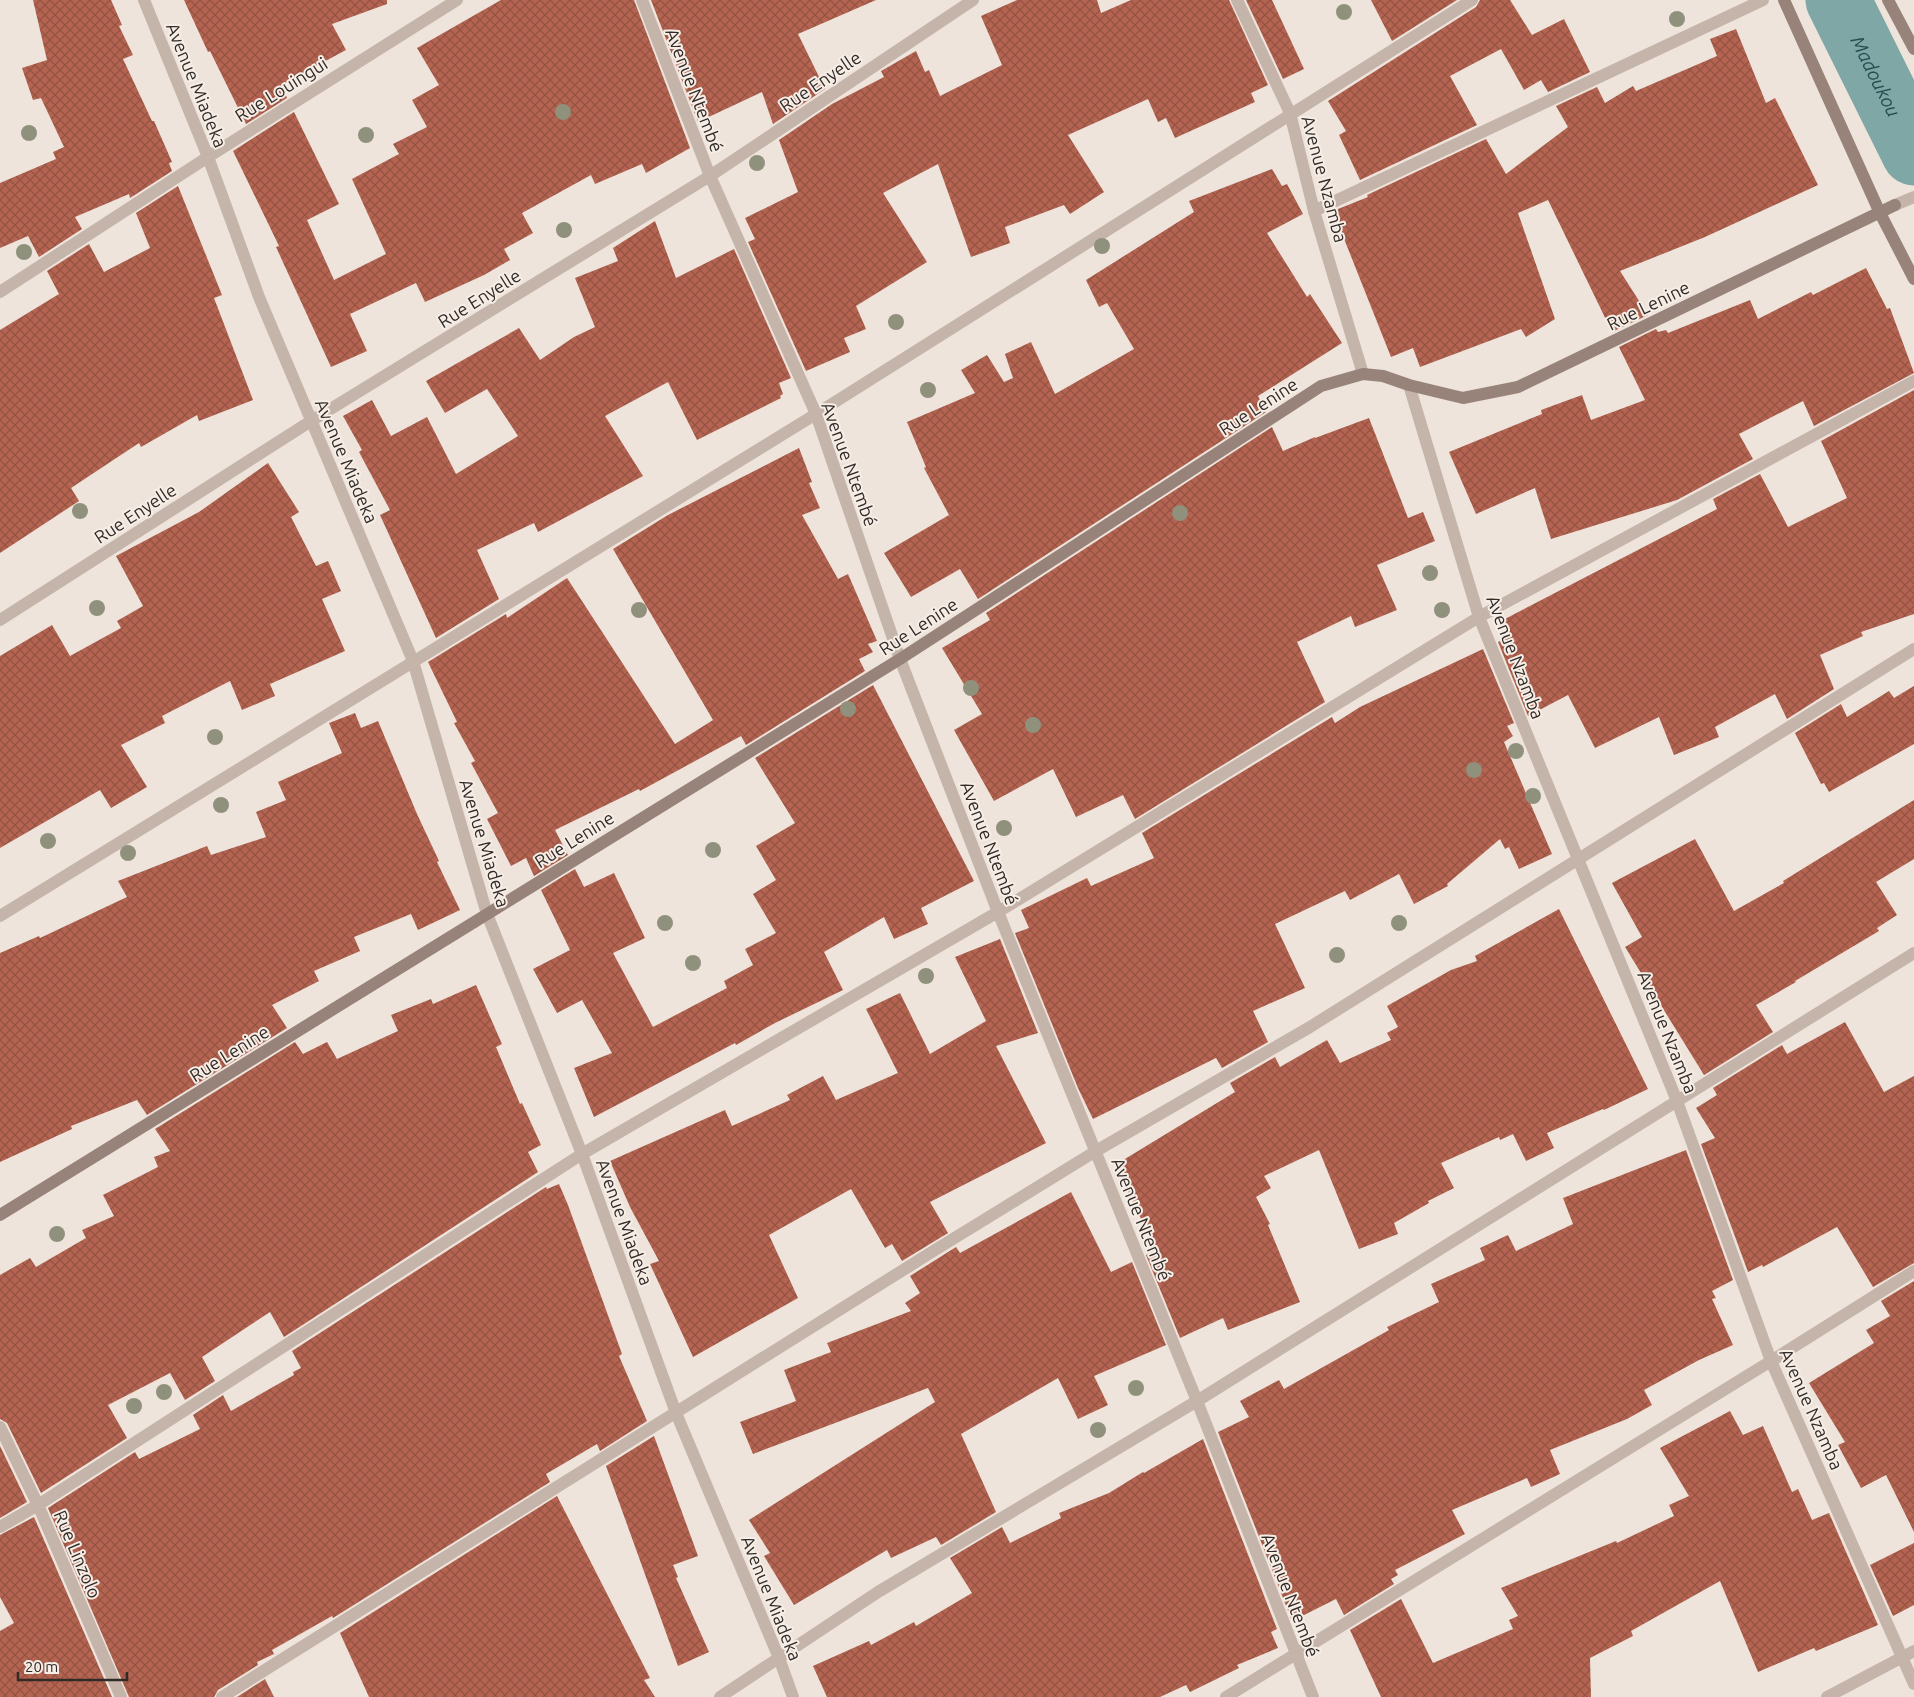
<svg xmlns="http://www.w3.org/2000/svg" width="1914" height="1697" font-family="Ubuntu,sans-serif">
  <defs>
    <pattern id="building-cross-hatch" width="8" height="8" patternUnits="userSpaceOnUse" patternTransform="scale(1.25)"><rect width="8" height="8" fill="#b56451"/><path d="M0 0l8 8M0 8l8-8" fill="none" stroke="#945343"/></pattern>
  </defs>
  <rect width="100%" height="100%" fill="#eee4db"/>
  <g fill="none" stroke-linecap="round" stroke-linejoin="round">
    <path stroke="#7ea7a6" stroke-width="65" id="s1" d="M1838 0 1914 153"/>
  </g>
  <g fill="url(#building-cross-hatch)">
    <path d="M33 0H111L122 25 119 26 133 55 123 59 152 121H154L172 162 169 163 172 171 130 198 129 194 75 217 82 229 39 257 28 236 0 248V183L56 159 53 152 64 147 41 98 33 100 22 68 47 60Z"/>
    <path d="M184 0H387V4L332 24 346 50 316 66 317 68 281 85 287 98 246 124 210 51 208 52Z"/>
    <path d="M501 0H634L690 148 646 173 642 164 595 184 591 175 522 213 533 233 504 249 510 260 484 275 425 302 416 283 350 314 367 351 331 367 276 247 279 246 233 151 294 112 339 204 307 220 334 280 386 254 352 179 399 154 393 144 427 127 412 100 439 85 417 48Z"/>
    <path d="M651 0H876L798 34 825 89 773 124 762 92 698 122Z"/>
    <path d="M1017 0H1097L1101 13 1131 0H1229L1268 85 1251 93 1255 102 1175 138 1166 118 1158 122 1148 99 1068 135 1104 192 1070 214 1064 205 1005 227 1010 243 971 257 938 164 883 193 927 262 856 306 866 329 844 338 850 352 806 371 748 242 755 239 745 218 798 192 779 140 832 104 884 77 881 71 916 51 925 72 929 70 940 96 1002 65 981 16Z"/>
    <path d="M1246 0H1272L1304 69 1283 79Z"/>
    <path d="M1371 0H1457L1392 41Z"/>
    <path d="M1480 0H1510L1532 35 1564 19 1590 72 1548 92 1541 80 1524 90 1501 49 1450 76 1477 125 1360 180 1339 135 1346 131 1328 101 1476 7Z"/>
    <path d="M1736 29 1766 103 1775 98 1818 185 1705 237 1620 271 1648 315 1612 332 1548 200 1518 213 1555 319 1526 337 1521 329 1420 367 1413 348 1391 357 1333 211 1368 197 1367 195 1486 139 1506 174 1568 127 1556 106 1597 87 1605 103 1633 86 1636 91 1717 56 1710 39Z"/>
    <path d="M1272 169 1282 186 1287 184 1303 214 1267 233 1307 297 1310 294 1342 343 1258 396 1266 412 978 599 960 569 911 597 884 553 949 515 924 468 926 467 907 422 975 393 961 370 987 355 1004 382 1013 378 1005 354 1031 342 1055 394 1134 349 1107 303 1099 307 1086 280 1194 212 1189 201Z"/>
    <path d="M178 186 222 295 214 298 253 400 199 421 197 415 141 447 139 443 71 488 79 501 0 553V330L59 294 47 271 89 244 104 272 150 248 136 213Z"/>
    <path d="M655 221 676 278 734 249 791 378 779 383 783 394 780 396 781 398 697 440 668 382 605 416 643 476 538 532 534 523 477 550 499 599 436 638 380 515 390 510 359 452 362 450 343 416 372 400 391 436 427 417 456 474 518 436 487 389 445 413 426 381 519 328 540 360 574 337 595 327 575 278 618 261 613 248Z"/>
    <path d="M1866 268 1887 309 1890 308 1914 373 1814 426 1803 401 1739 434 1753 459 1677 500 1551 539 1535 488 1476 514 1449 452 1542 414 1541 410 1582 395 1591 420 1645 400 1619 347 1656 329 1658 332 1666 330 1668 333 1750 300 1758 319 1811 292 1813 295Z"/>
    <path d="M1914 390V614L1861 632 1863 636 1820 655 1834 689 1787 719 1775 694 1715 727 1719 737 1674 755 1659 717 1595 748 1568 695 1528 716 1498 642 1511 636 1503 620 1717 509 1713 499 1760 474 1788 527 1847 498 1821 441Z"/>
    <path d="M1369 418 1408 518 1423 512 1435 541 1377 565 1397 610 1355 627 1351 616 1297 642 1325 702 1135 819 1123 795 1076 817 1053 769 994 801 954 730 982 714 942 648 990 620 986 613 1272 427 1283 451 1315 437V438Z"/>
    <path d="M799 448 812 482 809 483 820 508 802 515 838 579 848 574 877 641 868 644 873 652 859 659 865 671 746 745 741 736 640 791 639 789 555 830 568 855 534 876 526 858 511 866 487 819 498 813 471 763 475 761 454 723 457 722 428 662 506 614 507 618 567 578 675 744 713 720 613 549 668 515Z"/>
    <path d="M268 463 299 512 291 517 316 566 328 561 341 591 322 599 345 651 270 684 275 696 242 710 230 681 162 716 165 723 121 745 147 787 111 808 100 790 0 848V656L52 625 70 656 121 628 117 621 143 606 116 556 199 512Z"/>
    <path d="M1483 649 1514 723 1507 726 1513 736 1504 742 1552 854 1519 869 1509 847 1505 849 1500 839 1447 884 1448 886 1414 904 1399 874 1350 900 1345 891 1275 924 1305 988 1253 1011 1268 1042 1222 1068 1216 1058 1093 1119 1078 1088 1015 933 1029 928 1021 910 1087 878 1091 886 1154 858 1142 833 1332 717 1335 723 1360 707Z"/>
    <path d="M873 685 974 881 921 908 928 924 894 939 884 917 824 952 843 990 775 1023 736 1045 735 1043 594 1117 574 1068 612 1053 582 1000 557 1013 533 969 570 950 541 890 575 869 584 887 614 873 645 938 613 953 653 1027 727 988 724 981 753 965 745 949 776 933 753 894 776 880 756 846 795 823 755 758Z"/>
    <path d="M1914 686V744L1829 792 1824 783 1821 784 1795 733 1841 704 1847 717 1889 691 1894 698Z"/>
    <path d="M355 713 361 728 378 721 417 814 439 861 437 862 460 910 418 930 411 914 354 937 360 951 314 971 319 981 272 1005 287 1028 147 1115 137 1100 71 1126 72 1129 0 1162V953L39 936 40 938 127 897 118 881 207 846 211 855 266 837 256 812 286 800 278 782 342 753 329 723Z"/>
    <path d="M1914 800V859L1876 882 1897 915 1877 928 1879 931 1795 981 1796 982 1756 1005 1773 1032 1704 1075 1625 947 1642 937 1612 883 1695 839 1734 911 1784 883 1783 881Z"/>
    <path d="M1559 909 1648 1089 1604 1110 1603 1109 1547 1133 1554 1148 1526 1161 1513 1134 1500 1140 1499 1137 1441 1163 1454 1188 1428 1201 1429 1203 1394 1223 1398 1234 1359 1249 1319 1150 1264 1176 1271 1188 1256 1197 1270 1224 1268 1225 1300 1302 1228 1330 1223 1318 1180 1338 1146 1255 1156 1250 1115 1165 1235 1092 1230 1083 1275 1057 1280 1067 1327 1040 1340 1063 1391 1040 1387 1033 1398 1027 1387 1006 1451 970 1477 961 1475 956Z"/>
    <path d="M1000 939 1038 1033 996 1046 1046 1143 930 1202 948 1233 902 1261 892 1244 885 1248 851 1189 769 1235 798 1298 693 1357 650 1264 659 1261 630 1207 610 1161 725 1110 732 1126 790 1100 787 1095 823 1076 836 1100 898 1073 866 1009 900 993 930 1054 986 1021 955 957Z"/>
    <path d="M476 985 502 1044 496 1047 520 1104 522 1103 541 1145 528 1152 538 1172 284 1337 270 1312 202 1357 215 1381 185 1400 170 1373 108 1405 127 1438 41 1493 7 1423 0 1419V1275L30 1258 36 1267 86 1238 82 1230 114 1216 103 1195 158 1167 154 1157 170 1151 155 1129 295 1042 303 1054 327 1042 337 1059 398 1031 391 1015 431 999 433 1004Z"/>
    <path d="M1845 1022 1884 1092 1914 1076V1263L1873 1287 1837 1227 1763 1267 1762 1265 1748 1272 1701 1144 1715 1138 1696 1108 1717 1095 1713 1088 1782 1045 1787 1054Z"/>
    <path d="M1686 1150 1733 1280 1712 1291 1716 1298 1712 1299 1733 1345 1699 1360 1644 1390 1652 1405 1627 1419 1550 1450 1560 1474 1531 1487 1527 1478 1452 1510 1465 1534 1395 1570 1398 1575 1391 1579 1394 1584 1344 1615 1336 1599 1292 1621 1218 1432 1249 1417 1240 1401 1279 1380 1284 1389 1389 1330 1387 1327 1439 1302 1431 1284 1485 1260 1480 1248 1508 1235 1516 1251 1573 1224 1563 1198Z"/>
    <path d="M559 1184 568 1205 622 1354 619 1356 647 1421 600 1451 597 1444 546 1474 550 1482 333 1618 332 1616 272 1650 274 1654 257 1662 258 1665 218 1690 214 1697H129L48 1508 135 1452 139 1459 200 1429 193 1415 223 1395 231 1411 294 1375 293 1372 301 1368 292 1351 546 1187 547 1189Z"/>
    <path d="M1071 1192 1111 1272 1132 1262 1166 1345 1094 1376 1108 1405 1078 1419 1058 1378 961 1434 996 1512 941 1545 936 1537 891 1558 887 1550 794 1605 764 1556 770 1553 749 1520 935 1402 928 1388 753 1454 740 1422 796 1401 784 1370 831 1352 827 1343 911 1311 905 1303 920 1293 910 1276 956 1247 960 1253Z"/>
    <path d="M1914 1281V1532L1886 1475 1861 1488 1838 1445 1845 1442 1809 1383 1874 1343 1866 1330 1890 1316 1881 1301Z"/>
    <path d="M1730 1411 1743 1435 1763 1426 1792 1492 1798 1489 1812 1520 1829 1513 1878 1625 1816 1651 1814 1648 1758 1672 1720 1581 1631 1631 1633 1636 1590 1658 1591 1697H1381L1350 1630 1401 1599 1433 1663 1513 1629 1509 1620 1518 1616 1501 1588 1616 1541 1617 1543 1674 1516 1669 1505 1689 1496 1660 1448Z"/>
    <path d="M654 1436 698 1556 673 1565 678 1577 676 1578 709 1652 678 1666 606 1466Z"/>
    <path d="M1203 1439 1277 1629 1271 1632 1278 1648 1237 1665 1239 1668 1190 1692 1186 1685 1160 1697H827L813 1666 869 1641 871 1645 914 1622 916 1626 972 1593 950 1558 1002 1527 1010 1543 1061 1518 1059 1513 1109 1493 1143 1472 1144 1473Z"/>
    <path d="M0 1446 27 1502 0 1518Z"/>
    <path d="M557 1496 650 1678 644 1680 655 1697H369L340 1633Z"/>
    <path d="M34 1517 112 1697H0V1631L14 1623 0 1597V1535Z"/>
    <path d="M1914 1543V1605L1893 1616 1870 1565Z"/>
    <path d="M265 1679 274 1697H237Z"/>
  </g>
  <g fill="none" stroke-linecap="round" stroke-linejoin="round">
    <g stroke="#c4b4a9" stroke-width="12">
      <path d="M144 0 208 157 259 297 413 661 487 914 582 1154 676 1413 779 1658 793 1697"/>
      <path d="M642 0 710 176 816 414 900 659 998 912 1197 1401 1313 1697"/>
      <path d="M1237 0 1290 113 1314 211 1363 374"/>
      <path d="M1895 205 1914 197"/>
      <path d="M1314 211 1763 0"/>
      <path d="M0 292 208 157 457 0"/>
      <path d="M1409 385 1479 617 1677 1101 1771 1361 1914 1684"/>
      <path d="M0 620 311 421 710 176 973 0"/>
      <path d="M0 916 816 414 1472 0"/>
      <path d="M0 1427 38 1505 121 1697"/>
      <path d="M0 1527 38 1505 582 1154 998 912 1479 617 1914 381"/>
      <path d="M222 1697 935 1250 1096 1151 1310 1027 1914 649"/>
      <path d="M720 1697 878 1592 1197 1401 1914 953"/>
      <path d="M1226 1697 1771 1361 1914 1271"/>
      <path d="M1827 1697 1914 1651"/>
    </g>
    <g stroke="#97837a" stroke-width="12">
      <path d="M1784 0 1880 213 1914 279"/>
      <path d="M1888 0 1914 49"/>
      <path d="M0 1215 900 659 1321 386 1363 374 1383 376 1409 385 1463 398 1518 387 1895 205"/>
    </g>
  </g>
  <g fill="#90917c">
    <circle cx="1344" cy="12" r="8"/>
    <circle cx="1677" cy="19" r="8"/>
    <circle cx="563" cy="112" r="8"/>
    <circle cx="29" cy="133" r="8"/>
    <circle cx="366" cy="135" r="8"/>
    <circle cx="757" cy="163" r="8"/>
    <circle cx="564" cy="230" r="8"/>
    <circle cx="1102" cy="246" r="8"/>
    <circle cx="24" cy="252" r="8"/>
    <circle cx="896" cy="322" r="8"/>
    <circle cx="928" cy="390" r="8"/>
    <circle cx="80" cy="511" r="8"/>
    <circle cx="1180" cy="513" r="8"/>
    <circle cx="1430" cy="573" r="8"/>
    <circle cx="97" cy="608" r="8"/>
    <circle cx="639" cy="610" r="8"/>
    <circle cx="1442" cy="610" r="8"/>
    <circle cx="971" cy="688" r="8"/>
    <circle cx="848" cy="709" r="8"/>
    <circle cx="1033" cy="725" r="8"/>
    <circle cx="215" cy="737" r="8"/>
    <circle cx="1516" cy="751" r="8"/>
    <circle cx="1474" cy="770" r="8"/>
    <circle cx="1533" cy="796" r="8"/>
    <circle cx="221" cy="805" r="8"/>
    <circle cx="1004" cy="828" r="8"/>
    <circle cx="48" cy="841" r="8"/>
    <circle cx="713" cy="850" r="8"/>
    <circle cx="128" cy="853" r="8"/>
    <circle cx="665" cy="923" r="8"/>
    <circle cx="1399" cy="923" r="8"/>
    <circle cx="1337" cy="955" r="8"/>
    <circle cx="693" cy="963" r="8"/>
    <circle cx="926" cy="976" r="8"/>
    <circle cx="57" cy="1234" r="8"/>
    <circle cx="1136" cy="1388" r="8"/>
    <circle cx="164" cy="1392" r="8"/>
    <circle cx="134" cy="1406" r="8"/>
    <circle cx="1098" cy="1430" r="8"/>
  </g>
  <g text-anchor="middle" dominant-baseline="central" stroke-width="4" stroke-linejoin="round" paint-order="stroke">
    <g font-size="18" fill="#322a27" stroke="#f6eee6">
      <text transform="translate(820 81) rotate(-34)">Rue Enyelle</text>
      <text transform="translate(197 85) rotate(68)">Avenue Miadeka</text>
      <text transform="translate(281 89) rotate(-32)">Rue Louingui</text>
      <text transform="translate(695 90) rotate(69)">Avenue Ntembé</text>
      <text transform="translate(1325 179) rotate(75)">Avenue Nzamba</text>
      <text transform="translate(479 298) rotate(-32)">Rue Enyelle</text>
      <text transform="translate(1648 305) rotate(-26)">Rue Lenine</text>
      <text transform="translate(1258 406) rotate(-33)">Rue Lenine</text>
      <text transform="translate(347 461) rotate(67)">Avenue Miadeka</text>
      <text transform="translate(850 464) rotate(70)">Avenue Ntembé</text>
      <text transform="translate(135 513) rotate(-33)">Rue Enyelle</text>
      <text transform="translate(918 626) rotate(-33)">Rue Lenine</text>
      <text transform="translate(1516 657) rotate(69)">Avenue Nzamba</text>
      <text transform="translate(574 839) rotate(-32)">Rue Lenine</text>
      <text transform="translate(485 843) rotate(73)">Avenue Miadeka</text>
      <text transform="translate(990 843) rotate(69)">Avenue Ntembé</text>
      <text transform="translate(1668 1032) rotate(68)">Avenue Nzamba</text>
      <text transform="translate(229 1053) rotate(-32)">Rue Lenine</text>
      <text transform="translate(1142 1219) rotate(68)">Avenue Ntembé</text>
      <text transform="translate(625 1222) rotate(70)">Avenue Miadeka</text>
      <text transform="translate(1812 1409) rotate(66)">Avenue Nzamba</text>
      <text transform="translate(78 1554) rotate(67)">Rue Linzolo</text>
      <text transform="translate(1291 1595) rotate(69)">Avenue Ntembé</text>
      <text transform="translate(772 1598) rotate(68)">Avenue Miadeka</text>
    </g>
    <g font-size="19" font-style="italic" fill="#234d4e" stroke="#f6eee6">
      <text stroke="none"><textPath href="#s1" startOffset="85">Madoukou</textPath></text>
    </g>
  </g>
  <path d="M18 1672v8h109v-8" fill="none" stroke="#322a27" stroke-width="2.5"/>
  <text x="25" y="1672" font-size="15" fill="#322a27" stroke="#f6eee6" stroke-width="4" paint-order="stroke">20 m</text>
</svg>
